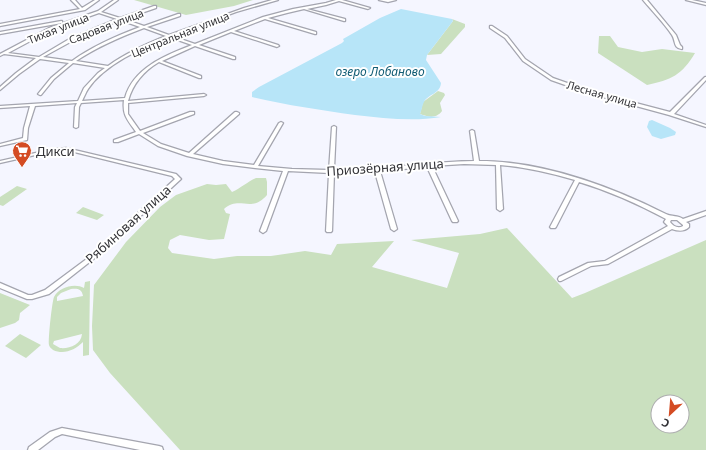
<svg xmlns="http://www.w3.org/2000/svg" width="706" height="450" font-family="'Noto Sans',sans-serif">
  <rect width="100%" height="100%" fill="#f5f6ff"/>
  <g fill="#cae0bf" fill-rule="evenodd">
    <path d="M134 0H253L234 6 186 15Z"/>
    <path d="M452 19 465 24V27L441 54 427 55 453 21Z"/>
    <path d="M599 36H610L618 47 642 52 662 49 695 53C682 75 671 80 647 85L598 53Z"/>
    <path d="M438 91 444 93 445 95 440 103 442 111C436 119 428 117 420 114L423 102Z"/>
    <path d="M256 178H266L267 182V195C250 214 241 195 224 209L226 213 230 214 224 239 209 240 180 235 170 240 168 248 172 253 214 259 237 256H271L305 251 331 255 337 244 394 241 372 267 447 288 459 253 411 240 480 234 507 228 572 298 585 293 706 240V450H180L110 373 93 350 92 326 94 285 126 242 160 207 176 195 207 184 216 185 226 184 232 192C241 188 247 182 256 178ZM658 402H682V426H658Z"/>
    <path d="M17 186 27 189 3 206 0 205V197Z"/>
    <path d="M83 207 104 215 97 220 76 213Z"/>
    <path d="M90 281 89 355 83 356V342C75 350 64 355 53 350 51 348 50 348 49 345 48 339 52 302 54 297 59 287 75 283 84 288L85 282ZM71 289C77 288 82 289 83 296L57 301V297L61 293ZM82 334C81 345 69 349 60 348L53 344 54 341Z"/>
    <path d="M0 293 30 305 20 313 19 320 15 323 0 328Z"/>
    <path d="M20 334 41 345 26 358 5 346Z"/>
  </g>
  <g fill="#b7e5f8">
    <path d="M401 9 452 19 453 21 427 55 426 60 441 83C440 94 428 94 424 102 422 105 422 110 420 114L425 116 441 117C413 122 383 118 355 115 320 110 286 105 252 97V92L259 87 342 43 344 41 343 39 380 18Z"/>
    <path d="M652 120 670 128 676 132 675 135 661 139 652 136 647 127 649 121Z"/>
  </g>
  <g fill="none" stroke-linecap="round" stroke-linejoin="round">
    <g stroke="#a4a5af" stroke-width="2.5">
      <g id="minor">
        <path d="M71 0H75L82 8 95 0H99L85 10 0 26V24L80 9Z"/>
        <path d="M114 0H118L101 12 120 18 154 6H156V8L124 19 144 26 178 14H180V16L147 27 169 35 244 8 272 0H278L236 12 172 36 195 44 263 17 293 9 326 3 336 0H342L370 8 368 9 339 1 326 5 307 9 345 19V21H344L304 9 287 13 268 18 316 32V34H315L265 19 234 31 278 45 279 46 277 47 231 32 199 45 235 57V59H233L195 46 162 61 201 76V78H199L159 62C144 71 133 83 128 101L204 94 206 95 204 96 128 103V114L140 131 190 112H194V114L143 133 161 144 189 153 235 112H237L239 113V114L193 154 223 161 254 165 279 123 281 122 283 123 258 166 292 169 329 170 332 127 334 126 336 127 334 170C381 171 428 161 474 161L470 131 472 130 474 131 479 161C542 161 610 186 666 214 672 217 678 215 683 219L706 211V215L686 222 689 224V227C684 232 678 231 672 229L608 264 591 266 561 281H559L558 279 559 277 588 263 605 261 668 226 664 222 666 219C638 204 609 191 579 182L556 227 555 228H551L550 227 575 180C551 173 525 167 500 165L503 209 500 211 497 209 496 165 464 164 432 166 458 221 457 222H453L452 221 427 167 380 171 397 229 394 231 391 229 375 172 334 173 332 231 331 232H327L326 231 329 173 288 171 266 231 263 233 260 231 283 171 255 168 223 164 187 156 158 146 139 134 118 142H114V140L136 132C128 120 122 116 124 100L81 103 79 107 78 127 76 128 74 127 75 107 77 103 35 106 28 128 27 140 0 146V144L23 138 24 128 30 106 0 108V106L78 101 84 88 98 73 105 68 73 63 54 79 41 95H40L38 94 51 78 69 63 40 59 19 74 0 90V87L16 73 36 58 4 54 0 56V54L49 28 98 11ZM99 13 117 19 71 38 39 57 8 53 51 30ZM120 20 140 27C116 36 93 46 72 61L43 57 74 40ZM144 28 166 36C146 44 126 53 108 66L76 61C97 47 120 37 144 28ZM169 37 192 45C166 55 133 68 125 98L82 101C84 97 86 92 88 89 105 64 142 48 169 37ZM671 220H677L683 225V226C678 229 673 226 670 222Z"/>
        <path d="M379 0H396L388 2Z"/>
        <path d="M643 0H647L676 35 680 45 682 47V49C673 48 676 41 672 35 664 23 653 12 643 0Z"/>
        <path d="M686 0H692L706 3V5Z"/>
        <path d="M61 21H62V23L0 34V32Z"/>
        <path d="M490 26H492L507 36 525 59 553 78 590 91 670 112 705 77H706V80L674 114 706 125V127L669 115 588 93 551 80 523 61 505 38 490 28Z"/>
        <path d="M66 148 176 174 181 179 96 257 49 294 32 299H27L0 288V283L28 295H32L45 290 92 255 175 179 172 176 66 150 53 151 0 163V161L53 149Z"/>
        <path d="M62 428 159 446 162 447 163 450H140L62 434 55 437 38 450H28L29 447 50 432Z"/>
      </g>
    </g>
    <use href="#minor" fill="#fff" fill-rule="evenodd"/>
  </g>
  <defs>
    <g id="supermarket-pin" transform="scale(1)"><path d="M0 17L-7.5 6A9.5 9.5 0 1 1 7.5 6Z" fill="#d44c23" stroke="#fff"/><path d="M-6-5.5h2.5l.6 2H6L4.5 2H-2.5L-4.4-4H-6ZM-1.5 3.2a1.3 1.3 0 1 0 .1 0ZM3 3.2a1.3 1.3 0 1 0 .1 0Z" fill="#fff"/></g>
  </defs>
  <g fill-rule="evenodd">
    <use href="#supermarket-pin" x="22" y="151"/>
  </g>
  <g text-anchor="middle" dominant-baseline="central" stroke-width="4" stroke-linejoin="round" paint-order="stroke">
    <g font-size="11" fill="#333337" stroke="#fff">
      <text transform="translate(106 26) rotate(-21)">Садовая улица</text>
      <text transform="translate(58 28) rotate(-22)">Тихая улица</text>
      <text transform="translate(180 34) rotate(-22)">Центральная улица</text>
      <text transform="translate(602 94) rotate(16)">Лесная улица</text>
    </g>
    <g font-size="12" font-style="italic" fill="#105c74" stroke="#fff">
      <text x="380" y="71">озеро Лобаново</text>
    </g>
    <g font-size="13" fill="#333337" stroke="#fff" text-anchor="start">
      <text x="36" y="151">Дикси</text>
    </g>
    <g font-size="13" fill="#333337" stroke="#fff">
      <text transform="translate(385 167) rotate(-4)">Приозёрная улица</text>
      <text transform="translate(128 224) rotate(-42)">Рябиновая улица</text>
    </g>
  </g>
  <g transform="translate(670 414) rotate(206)"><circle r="19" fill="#ffffff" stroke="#adadaf"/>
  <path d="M0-3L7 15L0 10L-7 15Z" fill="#d44c23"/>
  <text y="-6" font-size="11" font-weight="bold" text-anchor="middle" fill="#333337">С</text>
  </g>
</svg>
